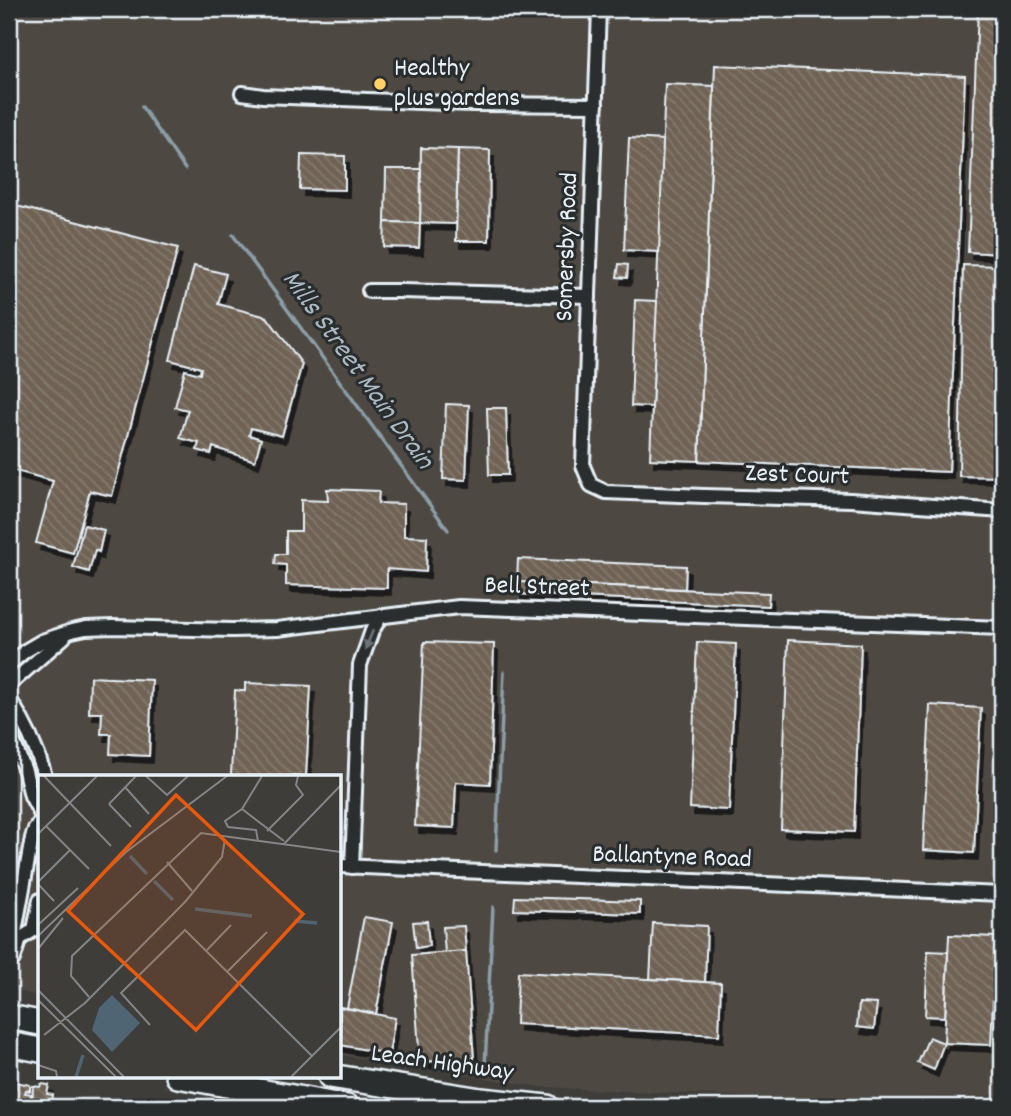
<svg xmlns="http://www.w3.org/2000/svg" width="1011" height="1116" font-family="Dekko,sans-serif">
  <defs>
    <pattern id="building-back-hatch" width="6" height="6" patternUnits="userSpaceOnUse" patternTransform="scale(1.75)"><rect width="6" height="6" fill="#6f6355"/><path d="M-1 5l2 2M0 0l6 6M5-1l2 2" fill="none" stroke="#847a6e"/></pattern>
    <filter id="shadow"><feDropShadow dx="4" dy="7" stdDeviation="0" flood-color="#0009"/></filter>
  </defs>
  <rect width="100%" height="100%" fill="#3f3d3a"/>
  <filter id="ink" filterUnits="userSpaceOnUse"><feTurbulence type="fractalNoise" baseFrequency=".0143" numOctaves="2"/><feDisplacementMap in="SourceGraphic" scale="14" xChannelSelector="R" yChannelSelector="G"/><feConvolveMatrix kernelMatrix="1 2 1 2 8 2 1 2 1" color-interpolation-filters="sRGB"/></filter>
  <g filter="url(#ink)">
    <path fill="#4d4842" d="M9 9H1002V1096L779 1098 541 1087 340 1055V776H40V996L9 989Z"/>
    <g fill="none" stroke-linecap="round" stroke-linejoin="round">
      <g stroke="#8c9da8" stroke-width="3.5">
        <path d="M69 9 74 15"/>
        <path d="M142 107 185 169"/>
        <path d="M233 235 448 530"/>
        <path d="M496 850 504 672"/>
        <path d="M485 1066 493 907"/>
      </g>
    </g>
    <g fill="url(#building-back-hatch)" stroke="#e8f1f8" stroke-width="2" filter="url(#shadow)">
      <path d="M978 9H1002V254L968 252Z"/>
      <path d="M715 65 965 76 949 472 699 461Z"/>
      <path d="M665 84 714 86 699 461 650 459Z"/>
      <path d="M629 138 663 140 659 252 624 250Z"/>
      <path d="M421 148 458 149 456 224 420 223Z"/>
      <path d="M458 149 490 150 489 241H456Z"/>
      <path d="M301 155 345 156V190L300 189Z"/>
      <path d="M386 169H421L420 223 385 222Z"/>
      <path d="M9 204 178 248 112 496 90 491 73 553 36 543 53 481 9 469Z"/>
      <path d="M385 222 420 223 419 248 384 247Z"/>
      <path d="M619 264 628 265 627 278 617 277Z"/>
      <path d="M963 265 1002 266V477L959 476Z"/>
      <path d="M194 266 226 274 218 304 267 317 302 364 282 436 251 428 249 435 261 439 255 461 213 447 211 454 197 450 199 443 180 438 188 410 175 407 185 370 200 374 201 368 170 360Z"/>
      <path d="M635 300 657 301 652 407 631 406Z"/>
      <path d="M446 404 469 405 466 480 443 479Z"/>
      <path d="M487 408H506L508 475H489Z"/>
      <path d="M327 489 379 491 378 503 404 504V536L427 537 426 572 387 569V588L286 585V565L275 564 276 554H286V531H301V500L328 501Z"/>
      <path d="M84 525 104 530 99 552 95 550 89 572 73 567Z"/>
      <path d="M518 559 686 566 685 589 517 582Z"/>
      <path d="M517 582 769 593 768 606 517 594Z"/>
      <path d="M788 640 861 644 854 832 781 829Z"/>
      <path d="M424 642 494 644 490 784 456 782 454 828 415 826Z"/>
      <path d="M697 642 736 644 729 810 690 808Z"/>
      <path d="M90 677 152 680 149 756 110 754 111 734H101L102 713H89Z"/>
      <path d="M245 683 311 686 306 776H231L235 690 245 691Z"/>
      <path d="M930 705 981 708 974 853 923 850Z"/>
      <path d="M515 897 640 901V914L514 910Z"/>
      <path d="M364 917 393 922 376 1014 347 1008Z"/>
      <path d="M427 921 429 946 416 948 413 922Z"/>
      <path d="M653 923 707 926 705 982 650 979Z"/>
      <path d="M464 926 466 951 445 953 443 927Z"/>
      <path d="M949 935 996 937 991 1045 944 1043Z"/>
      <path d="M466 951 474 1059 420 1062 412 955Z"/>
      <path d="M928 951 948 952 945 1017 925 1016Z"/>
      <path d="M518 972 721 983 719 1035 516 1024Z"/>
      <path d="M859 1003 877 1004 874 1029 857 1027Z"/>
      <path d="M340 1007 395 1018 389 1054 340 1045Z"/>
      <path d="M929 1037 944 1043 934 1070 918 1063Z"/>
      <path d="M16 1082 30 1085V1091L26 1090 25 1093 31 1094 29 1105 26 1104V1107H12V1104H10L12 1088H16Z"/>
      <path d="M41 1084 49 1085 47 1094 53 1095 51 1107 32 1106 33 1086 40 1087Z"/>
    </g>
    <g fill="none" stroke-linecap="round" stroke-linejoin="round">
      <g stroke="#e8f1f8" stroke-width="18">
        <g id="minor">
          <path d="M599 9 583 466 591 485 606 492 704 496 851 500 1002 511"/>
          <path d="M242 93 263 96 472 104 596 105"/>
          <path d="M369 291H401L589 296"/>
          <path d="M9 664 25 651 42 641 72 631 86 628 113 627 232 630 277 629 459 607 1002 628"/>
          <path d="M9 685 64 637"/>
          <path d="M9 698C25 723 37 748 45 776"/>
          <path d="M9 731 25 771 31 796 40 813"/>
          <path d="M340 866 1002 894"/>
          <path d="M352 867 360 665 372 631 381 616"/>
          <path d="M13 943 32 838 35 829 40 822"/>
          <path d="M13 943 34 930 40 900"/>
        </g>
      </g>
      <g stroke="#e8f1f8" stroke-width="28">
        <g id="motorway">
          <path d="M9 956 13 943"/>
          <path d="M9 1017 40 1023"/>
          <path d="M9 1044 40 1050"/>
          <path d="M178 1076 347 1107"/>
          <path d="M330 1076 481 1100 547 1107"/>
        </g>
      </g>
      <use href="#minor" stroke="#2a2d2e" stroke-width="12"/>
      <use href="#motorway" stroke="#2a2d2e" stroke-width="23"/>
    </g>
    <defs><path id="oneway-solid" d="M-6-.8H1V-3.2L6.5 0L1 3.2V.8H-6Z" transform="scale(1.75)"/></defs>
    <use fill="#6c7275" href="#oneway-solid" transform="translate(369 640) rotate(112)"/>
  </g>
  <circle fill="#ffd166" stroke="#2a2d2e" stroke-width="2.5" cx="380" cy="84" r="7"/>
  <g text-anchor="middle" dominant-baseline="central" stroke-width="6" stroke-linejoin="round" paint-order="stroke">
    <g font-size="26" fill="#e8f1f8" stroke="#2a2d2e" text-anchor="start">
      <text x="394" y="69">Healthy<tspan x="394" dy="30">plus gardens</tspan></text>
    </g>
    <g font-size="26" fill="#e8f1f8" stroke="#2a2d2e">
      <text transform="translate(568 247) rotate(-88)">Somersby Road</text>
      <text transform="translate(797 476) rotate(2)">Zest Court</text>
      <text transform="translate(537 588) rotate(2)">Bell Street</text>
      <text transform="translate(672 858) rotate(2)">Ballantyne Road</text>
      <text transform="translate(442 1064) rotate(8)">Leach Highway</text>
    </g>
    <g font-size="28" font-style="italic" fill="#abb9c3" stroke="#2a2d2e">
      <text transform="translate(356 371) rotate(54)">Mills Street Main Drain</text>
    </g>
  </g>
  <g transform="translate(38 775)">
    <rect width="303" height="303" fill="#3f3d3a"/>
    <path d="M74 220 102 248 74 277 54 255 61 233Z" fill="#4f6573"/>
    <path fill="none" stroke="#4f6573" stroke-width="3.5" d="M92 81 109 99M116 106 135 125M157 134 214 141M256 146 279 148M38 302 45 280"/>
    <path fill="none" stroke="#838586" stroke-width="2" d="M6 1 73 71M108 1 129 20 150 1M87 12 111 39M71 29 98 1M71 29 93 52M204 34 224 1M8 51 51 94M229 56 265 20 258 10 260 1M0 59 59 1M220 66 218 55 190 52 187 46 204 34 246 66M246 69 303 10M129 87 154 116M0 107 32 75M0 109 16 126M0 150 40 113M0 161 88 77 189 1M0 174 25 143M169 175 193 150M190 196 229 157M0 215 86 302M51 222 33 201 34 181 163 58 303 77M0 225 78 302M112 250 83 218 147 155 274 281M6 260 47 228 147 127 184 82 187 64M0 290 18 296 19 302M253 302 303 252"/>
    <path fill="#e8590c" fill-opacity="0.15" stroke="#e8590c" stroke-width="3.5" d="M138 20 265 139 158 255 30 136Z"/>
    <rect width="303" height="303" fill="none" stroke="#e8f1f8" stroke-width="3.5"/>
  </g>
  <rect width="1011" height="1116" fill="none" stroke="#2a2d2e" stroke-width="35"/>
  <rect x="18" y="18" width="976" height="1081" fill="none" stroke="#e8f1f8" stroke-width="2.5" filter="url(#ink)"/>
</svg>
